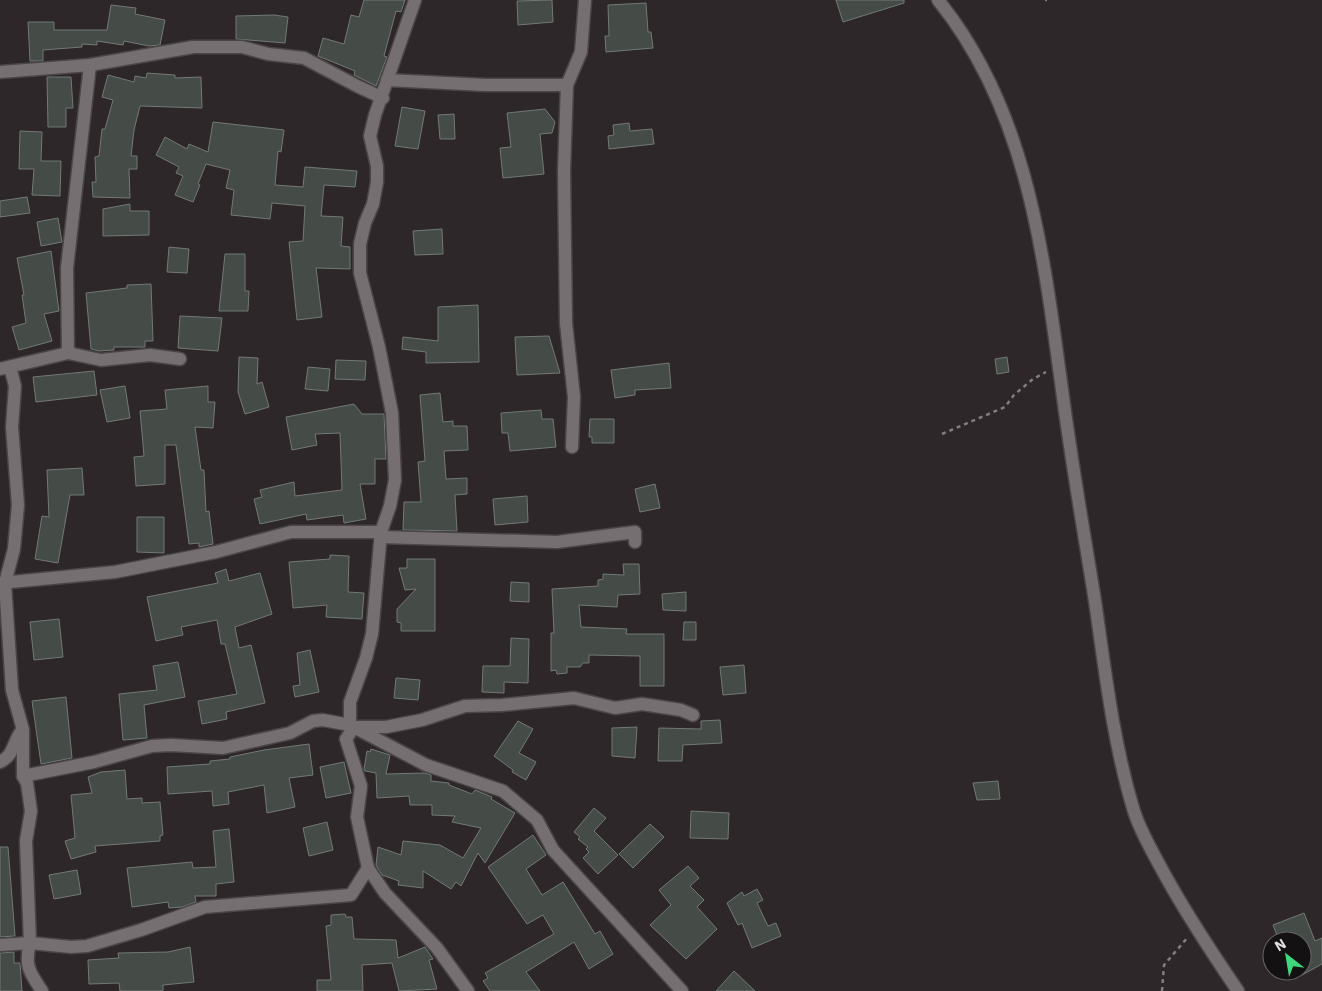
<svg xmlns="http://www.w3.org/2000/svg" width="1322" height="991" font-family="'IBM Plex Sans',sans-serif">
  <rect width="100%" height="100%" fill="#2d272a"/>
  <g fill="#454b46" stroke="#737974">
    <path d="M364 0H405L401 12 396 11 384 56 387 57 376 86 354 75 355 71 318 56 323 38 344 44 351 15 359 17Z"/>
    <path d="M552 0 553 22 518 25 517 1Z"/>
    <path d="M836 0H904V3L843 22Z"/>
    <path d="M646 3 648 32H651L653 48 606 52 605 36H609L608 5Z"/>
    <path d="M111 5 136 8 135 14 165 20 160 45 149 46 124 41 123 45 97 41V45L82 44V47L43 50V61H30L28 22H54V30H107Z"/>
    <path d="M274 15 288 17 285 43 236 39V16Z"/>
    <path d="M147 73 175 75V78L201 77 202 108 140 106 134 130 131 156H137V169H129L130 198 93 197 92 182H96L95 157 99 156 102 129H105L113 100 102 97 108 75 134 82 135 76 146 78Z"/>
    <path d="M47 77H71L73 108H66V127H48Z"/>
    <path d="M402 107 425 111 418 149 395 146Z"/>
    <path d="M545 109 555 122 552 133 540 134 544 174 503 178 500 148 511 147 507 113Z"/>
    <path d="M454 114 455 139H440L438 115Z"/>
    <path d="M213 122 284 130 281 152 278 151 275 185 303 187 305 167 357 171 355 187 324 185 321 216 343 217 341 246 350 247V269L316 268 322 317 297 320 289 242 303 241 305 206 272 203 270 219 231 215 234 190 226 188 230 170 206 164 198 184 200 185 193 202 175 195 183 176 176 173 179 167 156 155 165 137 187 149 189 144 208 152Z"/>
    <path d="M629 123 630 131 652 129 654 144 609 149 608 136 614 135 613 125Z"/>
    <path d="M20 131 42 132 41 161H61L60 196 32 195 34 169H19Z"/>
    <path d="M27 197 30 213 0 217V201Z"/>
    <path d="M130 204V211H149V235L103 236V209Z"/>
    <path d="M58 218 62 242 41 246 37 222Z"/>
    <path d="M442 229 443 254 415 255 413 231Z"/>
    <path d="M169 247 189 249 187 273 167 272Z"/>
    <path d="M51 251 59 311 44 314 52 341 19 350 12 327 26 323 22 295H24L17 258Z"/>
    <path d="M225 254H245V291H249L248 311H219Z"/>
    <path d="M151 284 153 341H145V347H114V350L99 351 91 349 86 293 127 288V285Z"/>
    <path d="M478 305 479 362 426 363V352L402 349 403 337 438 341V307Z"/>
    <path d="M180 316 222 318 218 351 178 348Z"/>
    <path d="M549 336 560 373 517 375 515 337Z"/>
    <path d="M239 357 258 358 257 384 262 382 269 407 245 414 238 392Z"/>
    <path d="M1007 357 1009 372 997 374 995 359Z"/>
    <path d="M336 360 366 361 365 380 335 379Z"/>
    <path d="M669 363 671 388 635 390V395L615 398 611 370Z"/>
    <path d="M308 367 330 369 328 391 305 389Z"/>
    <path d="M94 371 97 395 36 402 33 377Z"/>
    <path d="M125 386 130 418 107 422 100 390Z"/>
    <path d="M208 386V402H215L213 428 195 427 201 470H204L206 512 209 511 213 544 199 547V543L189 544 176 445H165V484L136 486 134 457 144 456 140 411 167 409 165 390Z"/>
    <path d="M440 393 443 422 453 421V426H467L468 450 444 451 446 479 467 478V494L455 495 457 531 403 530 404 502H421L418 462 425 461 420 395Z"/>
    <path d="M354 404 362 414H384L386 459H375V484H360L366 519 344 523 343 515 307 520 306 514 260 524 254 499 262 497 260 490 294 482 295 496 342 490 340 433 315 434 317 445 292 450 286 417Z"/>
    <path d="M541 410 542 419H553L556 447 510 451 508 433H502L501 413Z"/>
    <path d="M590 419H614V443H592V437H589Z"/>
    <path d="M82 468 84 495H70L58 563 35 559 42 516 49 517 47 470Z"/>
    <path d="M655 484 660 508 640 512 635 489Z"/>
    <path d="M527 496 528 522 495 525 493 499Z"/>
    <path d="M137 517H164V553L137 552Z"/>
    <path d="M330 555 349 556 348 592 364 593 362 619 326 617 327 605 293 608 289 562 330 559Z"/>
    <path d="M407 559H435V631H401V623L397 622V609L416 589 405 590 399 568H407Z"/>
    <path d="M623 564H639L640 594 618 595 617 607 579 605 581 627 627 629 626 634H664V686H640V656L589 655V663H583L580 667H567V673L557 674 556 670 551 671V633H554L552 589 598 586V580L603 579V574L624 575Z"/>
    <path d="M226 569 229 581 260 573 272 614 235 627 239 648 251 645 265 703 226 712 227 719 202 724 198 701 237 694 225 644H221L217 620 181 627 183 635 156 641 147 597 218 583 215 573Z"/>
    <path d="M511 582 529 583V602L510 601Z"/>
    <path d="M686 592V611L663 610 662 594Z"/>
    <path d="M59 619 63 657 34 660 30 622Z"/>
    <path d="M684 622H696V640H683Z"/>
    <path d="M511 638 529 639 528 683 504 682V693L482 692 483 666H510Z"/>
    <path d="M310 650 319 692 295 697 293 686 300 685 297 653Z"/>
    <path d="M178 662 185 697 144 705 147 738 123 740 119 694 157 690 153 666Z"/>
    <path d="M744 665 746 693 723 695 720 667Z"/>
    <path d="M396 678 420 680 418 700 394 698Z"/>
    <path d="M66 697 72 758 41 764 32 701Z"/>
    <path d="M720 720 722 743 683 745 682 761H658L659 728 701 729V721Z"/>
    <path d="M518 721 533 729 519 753 536 762 526 780 512 772 513 770 494 756Z"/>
    <path d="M637 727 635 758 612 756V728Z"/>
    <path d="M309 744 313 775 289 778 295 807 267 813 264 785 228 792 229 804 213 806 212 791 168 794 167 767 210 764V761L230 759V757L264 750Z"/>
    <path d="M371 749 390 755 386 774 425 773 431 775V781L449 783V785L472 794 475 790 492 797 491 799 515 813 485 863 478 853 461 886 456 882 451 889 423 871V888L398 885 399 881 382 875 376 865 378 847 401 855 403 841 440 845 463 858 481 828 452 822 455 816 432 815V805H410L409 796 377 798 376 773 365 771 364 769 367 751 370 752Z"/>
    <path d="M344 762 351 793 326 798 320 767Z"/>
    <path d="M125 770 127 799 142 798V803L160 802 163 835 160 836V841L95 846 96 852 71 859 65 841 75 838 71 795 92 793 88 777 101 772Z"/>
    <path d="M998 781 1000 799 977 800 973 783Z"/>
    <path d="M594 808 606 818 594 831 618 855 598 874 583 858 589 852 586 849 588 847 578 839 580 837 574 832Z"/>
    <path d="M691 811 729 813 728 839 690 838Z"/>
    <path d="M327 822 333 850 309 856 303 828Z"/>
    <path d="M650 824 664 837 633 868 619 854Z"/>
    <path d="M229 829 234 882 216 884V896H195L196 902 182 907 169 908 168 902 132 907 127 868 192 862 193 868 216 867 213 831Z"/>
    <path d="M533 835 546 855 526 869 542 895 563 882 595 934 600 931 613 954 589 969 574 942 526 972 540 991H490L483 981 488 978 485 973 554 934 543 915 527 924 488 867Z"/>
    <path d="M0 847H8L15 936 0 937Z"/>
    <path d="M688 866 699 878 690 886 704 900 697 907 717 929 686 959 650 925 671 905 659 890Z"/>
    <path d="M77 870 81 894 54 899 49 875Z"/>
    <path d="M757 889 763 900 757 903 768 926 776 923 781 936 752 948 742 923 738 925 727 903 742 892 744 896Z"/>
    <path d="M1304 913 1315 941 1322 938V964L1302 975V941H1285L1283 936 1278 938 1273 925Z"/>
    <path d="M345 914 346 917H352L354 939 396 940 398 958 425 947 433 959 429 960 437 989 399 991 392 963 362 965 363 991H317V980H331L326 926 331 925V915Z"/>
    <path d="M190 947 194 982 163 985V991H120L119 983 89 984 88 960 119 958 118 953 168 952Z"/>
    <path d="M14 952V963H20L22 991H0V953Z"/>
    <path d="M734 971 755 991H716Z"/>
  </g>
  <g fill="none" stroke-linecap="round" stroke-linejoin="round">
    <g stroke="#4a4648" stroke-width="15">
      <g id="street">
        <path d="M415 0 375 115 370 136 377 166V182L373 204 365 223 360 244V273L379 347 392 413 395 480 390 506 381 532 372 634 366 658 350 702V725L354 727 346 739 361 786 357 817 368 868 385 893 437 948 468 991"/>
        <path d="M0 72 90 65 193 47H242L268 54 304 58 359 87 383 98"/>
        <path d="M387 80 485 85H567L564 171 566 323 574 397 572 447"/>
        <path d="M567 85 581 52 585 0"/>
        <path d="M68 353 67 268 90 65"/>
        <path d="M10 367 15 386 12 427 18 505 14 549 5 583 12 690 23 730V776L27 783 31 811 26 841 30 943C24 966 30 973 42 991"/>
        <path d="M0 369 68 353 101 360 150 355 180 359"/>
        <path d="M380 537 557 542 635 532V542"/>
        <path d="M0 583 115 572 216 552 291 532H381"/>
        <path d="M357 727H386L422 720 465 706 502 705 574 698 615 708 642 704 681 710 693 715"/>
        <path d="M0 762C14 755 12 745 20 733"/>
        <path d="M23 776 94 762 152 746 171 745 223 748 290 733 313 721 323 720 350 725 426 765 503 791 537 820 553 850 682 991"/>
        <path d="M0 945 30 943 71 947 87 946 141 930 205 907 351 895 368 868"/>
      </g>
    </g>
    <g stroke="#4a4648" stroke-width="15">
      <path id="secondary" d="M938 0C1029 112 1044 259 1063 397 1072 465 1084 533 1095 601 1105 670 1113 741 1133 808 1139 829 1150 847 1160 866 1183 909 1210 950 1238 991"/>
    </g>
    <g stroke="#827d7f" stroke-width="2.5" stroke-dasharray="4 4" stroke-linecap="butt">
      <path d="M1045 0H1047"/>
      <path d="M942 434 1005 407 1014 395 1033 379 1046 372"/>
      <path d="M1162 991 1164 965 1188 937"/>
    </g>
    <use href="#street" stroke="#766f72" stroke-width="12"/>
    <use href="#secondary" stroke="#766f72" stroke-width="12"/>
  </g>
  <g transform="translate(1287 956) rotate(329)"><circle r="24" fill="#141112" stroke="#666364"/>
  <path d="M0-4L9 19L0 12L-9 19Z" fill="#3fd77d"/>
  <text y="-8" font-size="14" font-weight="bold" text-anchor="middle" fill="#e2dee0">N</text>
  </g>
</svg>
